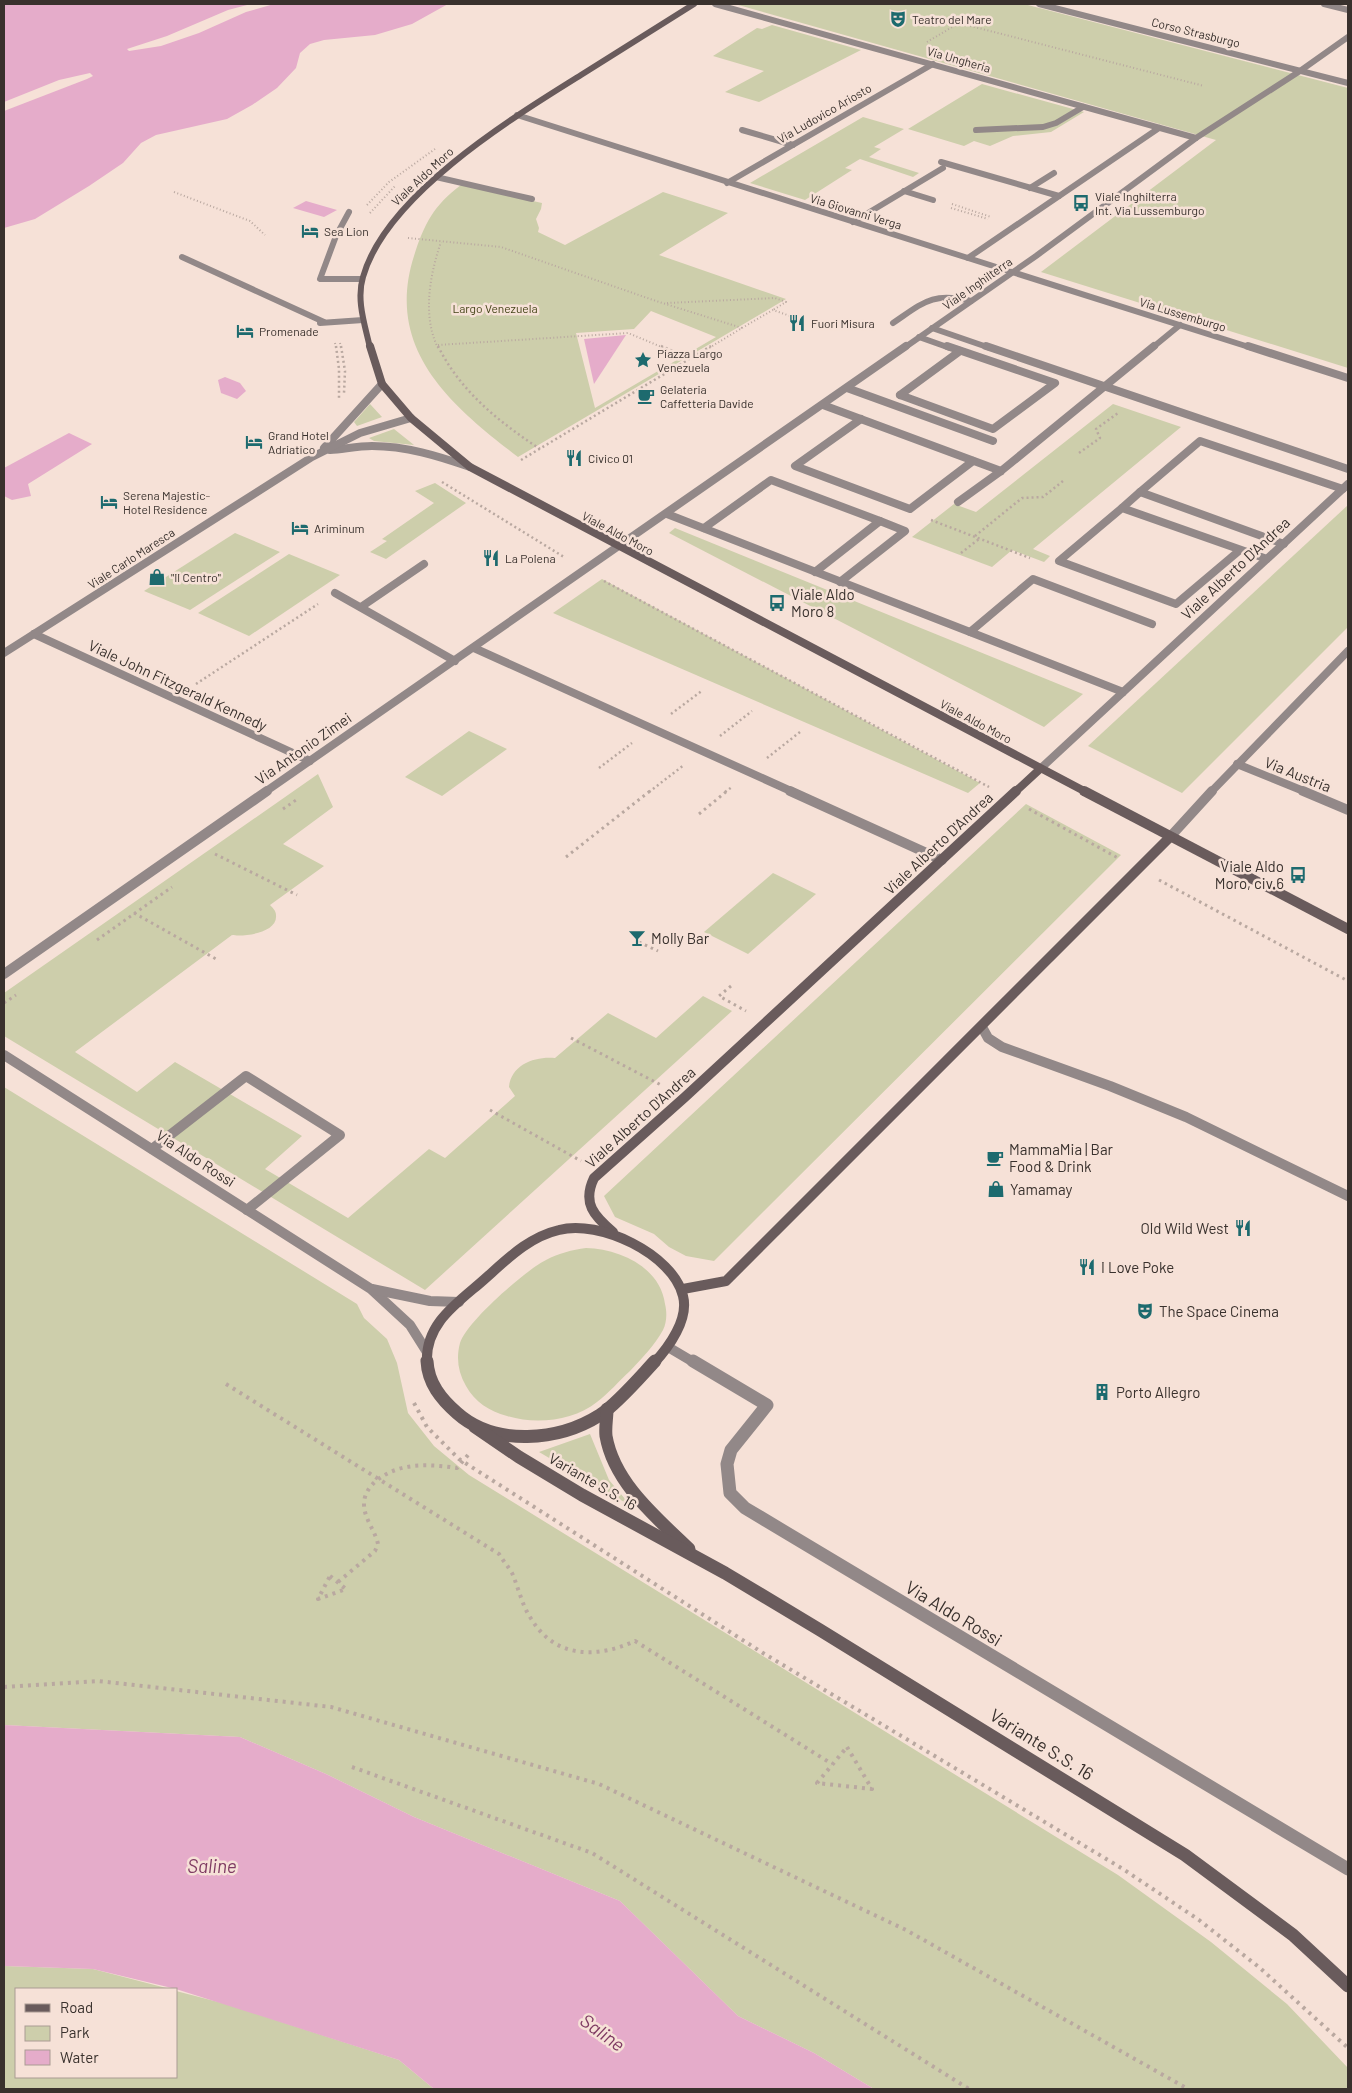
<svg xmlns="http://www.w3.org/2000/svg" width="1352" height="2093" font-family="Barlow,sans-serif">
  <rect width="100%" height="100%" fill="#f6e1d7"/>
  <g fill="#cdceab" fill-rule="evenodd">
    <path d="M735 4H1024L1348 88V368L1041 272 1216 140Z"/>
    <path d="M772 25 861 50 759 102 725 92 764 71 713 56 757 28 762 29Z"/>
    <path d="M982 84 1084 112 1051 132 1013 136 990 146 974 141 964 146 908 129Z"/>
    <path d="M863 117 904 129 874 147 881 149 869 157 919 173 913 177 860 159 845 168 852 170 805 200 750 183Z"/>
    <path d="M461 185 542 203 541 209 536 219 539 228 538 232 565 245 663 192 728 213 659 255 786 299 518 457C452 406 384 350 414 256 424 224 434 205 461 185ZM651 311 716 337 595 408 576 333 634 329Z"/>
    <path d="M370 404 382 417 357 426 354 422Z"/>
    <path d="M1113 404 1181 427 1033 549 1050 556 1044 562 1012 550 992 567 912 537 954 504 976 512Z"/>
    <path d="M394 429 414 445 374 441 369 438Z"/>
    <path d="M435 483 466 503 386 559 370 552 387 541 382 539 434 503 415 491Z"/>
    <path d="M1348 505V627L1182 793 1088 746Z"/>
    <path d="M675 528 1083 694 1044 727 669 533Z"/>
    <path d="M235 533 280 552 190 610 144 591Z"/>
    <path d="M289 554 340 575 249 636 198 613Z"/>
    <path d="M602 579 980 783 968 793 553 613Z"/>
    <path d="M469 731 507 749 442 796 405 777Z"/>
    <path d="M318 774 333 807 283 844 324 866 270 905C273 908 276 911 276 915 278 933 244 937 232 935L75 1052 137 1092 175 1062 302 1136 265 1169 348 1218 429 1149 445 1158 515 1096 509 1087C511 1064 536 1056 555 1058L608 1013 656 1038 703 996 732 1011 425 1290 4 1036V993Z"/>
    <path d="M1026 804 1121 855 714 1261 686 1256 669 1247 654 1234 615 1217 604 1196Z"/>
    <path d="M773 873 816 894 748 954 704 932Z"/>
    <path d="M4 1087 357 1304 364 1318 387 1339 397 1363 408 1413 434 1446 469 1475 1118 1875 1211 1942 1287 2004 1348 2068V2089H874L814 2053 738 2016 620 1901 414 1817 326 1774 240 1737 4 1725Z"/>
    <path d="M586 1248C620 1249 660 1267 665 1304 667 1312 667 1322 663 1330 655 1345 641 1359 630 1371 619 1381 609 1393 597 1402 573 1421 536 1425 507 1416 489 1411 475 1402 466 1386 458 1372 456 1358 460 1343 467 1321 526 1270 546 1260 559 1253 572 1250 586 1248Z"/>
    <path d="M590 1434 609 1480 631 1506 539 1452Z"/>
    <path d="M4 1966 93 1969 170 1989H16V2077H176V1991L226 2004 399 2060 434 2089H4Z"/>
  </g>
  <g fill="#e5acca">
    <path d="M4 4H448L412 24 375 35 324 40 310 44 300 53 296 68 277 88 252 105 227 119 156 135 141 143 123 163 89 186 35 219 4 228Z"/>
    <path d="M306 201 337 210 324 217 293 208Z"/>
    <path d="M626 335 594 384 584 339Z"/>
    <path d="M225 377 240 383 246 391 237 399 221 393 218 380Z"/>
    <path d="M69 433 92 444 28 484 31 496 12 500 4 496V468Z"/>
    <path d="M4 1725 240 1737 326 1774 414 1817 620 1901 738 2016 814 2053 874 2089H434L399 2060 176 1989 93 1969 4 1966Z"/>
  </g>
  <g fill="#f6e1d7">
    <path d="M251 4H274L246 12 199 33 161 46 129 51 127 49 167 36 228 10Z"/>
    <path d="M90 73 93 76 87 79 4 111V102L59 80Z"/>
  </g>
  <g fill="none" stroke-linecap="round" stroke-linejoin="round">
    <g stroke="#b9a8a0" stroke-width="2" stroke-dasharray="1 2.5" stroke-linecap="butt">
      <path d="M927 42 959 23 1204 86"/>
      <path d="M174 192 250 221 265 235"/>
      <path d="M952 204 991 217"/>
      <path d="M367 205 389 182 435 149"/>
      <path d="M951 208 988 219"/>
      <path d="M370 213 396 185"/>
      <path d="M408 238 501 247 653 300 742 328 709 348"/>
      <path d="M667 303 775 298 786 302 773 310"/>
      <path d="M742 328 773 310 793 317"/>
      <path d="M335 343 336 348"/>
      <path d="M340 343 341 348"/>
      <path d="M438 345 628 333 664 348"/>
      <path d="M438 348C422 316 430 274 441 242"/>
    </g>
    <g stroke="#b9a8a0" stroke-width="2.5" stroke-dasharray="2 3" stroke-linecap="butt">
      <path d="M336 346 339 369V399"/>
      <path d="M341 346 345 371 344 393"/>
      <path d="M438 346C460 391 499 422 540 449"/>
      <path d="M661 346 689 358"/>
      <path d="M1079 453 1100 438 1096 429 1118 413"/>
      <path d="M521 460 711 346"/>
      <path d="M442 482 564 557"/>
      <path d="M931 520 1030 558"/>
      <path d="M975 536 1022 498 1043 497 1063 481"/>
      <path d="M961 553 979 539"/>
      <path d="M604 581 989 787"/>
      <path d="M196 684 318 604"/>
      <path d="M671 714 703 690"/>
      <path d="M720 736 752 711"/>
      <path d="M767 758 800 732"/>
      <path d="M599 768 632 743"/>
      <path d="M649 792 684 765"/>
      <path d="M725 792 732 787"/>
    </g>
    <g stroke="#b9a8a0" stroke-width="3" stroke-dasharray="2.5 4" stroke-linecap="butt">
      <path d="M283 809 299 798"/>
      <path d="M1029 809 1118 858"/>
      <path d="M699 814 727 791"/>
      <path d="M215 854 297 895"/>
      <path d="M566 857 650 791"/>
      <path d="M1159 880 1348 981"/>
      <path d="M134 913 216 959"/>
      <path d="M97 940 172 887"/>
      <path d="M639 942 658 951"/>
      <path d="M731 986 719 996 746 1011"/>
      <path d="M4 1003 16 995"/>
      <path d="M571 1038 663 1086"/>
      <path d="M490 1110 581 1161"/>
    </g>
    <g stroke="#b9a8a0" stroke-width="4" stroke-dasharray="3 5" stroke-linecap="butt">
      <path d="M226 1384 499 1554C503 1561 508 1566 512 1573 519 1589 522 1606 532 1620 556 1659 598 1658 635 1641L832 1764"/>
      <path d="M414 1403 427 1427 459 1459 763 1653 1123 1869 1199 1920 1260 1968 1348 2048"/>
      <path d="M330 1576 346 1589 318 1599Z"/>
      <path d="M338 1582 375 1551 378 1544C375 1530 364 1519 364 1504 364 1495 369 1487 376 1481 399 1462 429 1464 457 1468L468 1455"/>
      <path d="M4 1687 98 1681 331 1707 599 1784 906 1930 1188 2089"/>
      <path d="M847 1747 872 1789 817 1783Z"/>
      <path d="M352 1767 592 1853 969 2089"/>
    </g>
    <g stroke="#928888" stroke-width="6">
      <path d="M742 130 793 145"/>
      <path d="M976 130 1043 127 1056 123 1083 107"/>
      <path d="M941 162 1059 196"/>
      <path d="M1030 188 1054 173"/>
      <path d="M904 191 933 200"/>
      <path d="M349 212 336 236 320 279H362"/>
      <path d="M853 222 943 168"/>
      <path d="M182 257 324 322"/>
      <path d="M968 258 1012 272"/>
      <path d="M320 323 363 320"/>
      <path d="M893 323C924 302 932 292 971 301"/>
      <path d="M932 328 990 348"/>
      <path d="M919 337 950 348"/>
      <path d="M1152 348 1180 325"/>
    </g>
    <g stroke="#928888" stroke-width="8">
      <path d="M986 346 1348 469"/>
      <path d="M847 388 993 441"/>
      <path d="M900 395 993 429 1055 383 947 346"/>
      <path d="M900 395 960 351"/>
      <path d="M823 405 1001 471"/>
      <path d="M861 419 795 466 910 509 973 461"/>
      <path d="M958 502 1001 471 1154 346"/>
      <path d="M1122 508 1140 492"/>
      <path d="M667 514 970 632"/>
      <path d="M704 528 771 480 880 521 815 572"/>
      <path d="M1284 544 1140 492 1200 441 1343 489"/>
      <path d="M1240 550 1176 604 1059 561 1122 508 1267 559"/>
      <path d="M840 582 905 531 880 521"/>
      <path d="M335 593 455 661"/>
      <path d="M361 607 424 564"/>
      <path d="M474 648 793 792"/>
      <path d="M1123 692 970 632 1033 579 1152 624"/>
    </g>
    <g stroke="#928888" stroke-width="10">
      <path d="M790 791 942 860"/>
      <path d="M982 1027 988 1038 1002 1047 1110 1086 1186 1117 1348 1196"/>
      <path d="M152 1149 246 1076 340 1135 247 1210"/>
      <path d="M668 1347 695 1363"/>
    </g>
    <path stroke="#928888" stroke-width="13" d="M693 1361 767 1405 731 1450 727 1464 730 1493 745 1508 1348 1869"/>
    <g stroke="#928888" stroke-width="6">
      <path d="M715 4 1196 138"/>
      <path d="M1039 4 1348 83"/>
      <path d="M1324 4 1348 10"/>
      <path d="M517 115 968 258 1159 128"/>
      <path d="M436 177 532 199"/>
      <path d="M727 183 933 64"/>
      <path d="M1012 272 1252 348"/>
      <path d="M904 348 1036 256 1196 138 1300 71 1348 37"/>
    </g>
    <g stroke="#928888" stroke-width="8">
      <path d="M1248 346 1348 378"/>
      <path d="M324 448 382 384"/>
      <path d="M330 450C344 449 358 446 372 446 406 446 438 456 470 467"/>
      <path d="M34 634 310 761"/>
      <path d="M4 653 312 457 360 433 411 418"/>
      <path d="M1237 764 1306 792"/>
      <path d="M1040 769 1348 484"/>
      <path d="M265 792 906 346"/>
      <path d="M1211 792 1348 651"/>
    </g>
    <g stroke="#928888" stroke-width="10">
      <path d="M1303 791 1348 810"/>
      <path d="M1170 837 1212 791"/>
      <path d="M4 974 267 791"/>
      <path d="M4 1055 371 1289 410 1325 427 1352"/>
      <path d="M372 1289 430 1301 459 1302"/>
    </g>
    <path stroke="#695b5c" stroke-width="6" d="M370 348C365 325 356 300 363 277 386 195 512 118 581 75 619 51 656 28 694 4"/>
    <g stroke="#695b5c" stroke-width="8">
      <path d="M370 346 382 384 411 418 470 467 1086 792"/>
      <path d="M1015 792 1040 769"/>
    </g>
    <g stroke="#695b5c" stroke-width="10">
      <path d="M1084 791 1348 929"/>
      <path d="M613 1232C594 1216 582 1203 594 1178L685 1097 1016 791"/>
      <path d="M683 1289 726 1281 1170 837"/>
      <path d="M427 1363C425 1329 449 1309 473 1289 500 1267 524 1238 559 1230 599 1219 673 1254 683 1296 689 1319 669 1347 654 1363"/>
    </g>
    <g stroke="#695b5c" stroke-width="13">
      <path d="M427 1361C428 1383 441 1399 457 1413 495 1447 559 1441 600 1415 618 1403 640 1377 655 1361"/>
      <path d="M607 1409C607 1418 605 1427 606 1436 614 1483 657 1518 689 1549"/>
      <path d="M475 1427 519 1457 582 1495 725 1573 820 1630 1185 1855 1293 1935 1348 1986"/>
    </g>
  </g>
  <defs>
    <g id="theatre-bare" transform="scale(1.35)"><path d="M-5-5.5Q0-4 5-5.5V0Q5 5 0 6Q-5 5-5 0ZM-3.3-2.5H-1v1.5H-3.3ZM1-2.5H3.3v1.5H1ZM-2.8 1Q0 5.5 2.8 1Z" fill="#1d6a6e" stroke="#f6e1d7" stroke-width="2.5" paint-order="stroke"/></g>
    <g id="bus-bare" transform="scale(1.35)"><path d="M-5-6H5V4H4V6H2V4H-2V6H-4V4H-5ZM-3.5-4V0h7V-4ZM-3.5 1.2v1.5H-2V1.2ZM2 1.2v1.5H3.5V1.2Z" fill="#1d6a6e" stroke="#f6e1d7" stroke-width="2.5" paint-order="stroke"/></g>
    <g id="hotel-bare" transform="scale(1.35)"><path d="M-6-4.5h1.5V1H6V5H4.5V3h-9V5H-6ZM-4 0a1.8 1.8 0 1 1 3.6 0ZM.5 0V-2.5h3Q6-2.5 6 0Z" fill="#1d6a6e" stroke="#f6e1d7" stroke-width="2.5" paint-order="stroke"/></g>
    <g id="restaurant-bare" transform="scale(1.35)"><path d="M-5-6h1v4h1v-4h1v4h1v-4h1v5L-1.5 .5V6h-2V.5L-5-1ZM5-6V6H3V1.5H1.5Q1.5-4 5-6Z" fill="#1d6a6e" stroke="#f6e1d7" stroke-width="2.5" paint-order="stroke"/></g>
    <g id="sight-bare" transform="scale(1.35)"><path d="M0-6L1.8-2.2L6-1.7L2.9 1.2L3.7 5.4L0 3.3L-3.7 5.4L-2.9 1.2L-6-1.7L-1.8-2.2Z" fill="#1d6a6e" stroke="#f6e1d7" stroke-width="2.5" paint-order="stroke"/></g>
    <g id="cafe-bare" transform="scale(1.35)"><path d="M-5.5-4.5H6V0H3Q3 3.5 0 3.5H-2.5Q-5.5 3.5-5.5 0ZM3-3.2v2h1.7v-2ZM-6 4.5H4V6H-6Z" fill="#1d6a6e" stroke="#f6e1d7" stroke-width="2.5" paint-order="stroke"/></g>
    <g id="shop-bare" transform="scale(1.35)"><path d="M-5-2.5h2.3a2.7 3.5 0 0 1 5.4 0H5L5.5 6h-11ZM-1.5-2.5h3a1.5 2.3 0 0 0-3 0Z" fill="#1d6a6e" stroke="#f6e1d7" stroke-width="2.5" paint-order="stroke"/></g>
    <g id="bar-bare" transform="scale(1.35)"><path d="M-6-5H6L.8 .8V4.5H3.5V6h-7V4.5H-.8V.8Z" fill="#1d6a6e" stroke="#f6e1d7" stroke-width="2.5" paint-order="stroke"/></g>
    <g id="building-bare" transform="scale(1.35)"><path d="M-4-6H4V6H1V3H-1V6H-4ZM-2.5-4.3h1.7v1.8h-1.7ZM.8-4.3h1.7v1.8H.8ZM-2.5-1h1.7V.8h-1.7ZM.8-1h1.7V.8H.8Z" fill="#1d6a6e" stroke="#f6e1d7" stroke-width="2.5" paint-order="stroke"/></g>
  </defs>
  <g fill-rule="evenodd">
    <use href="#theatre-bare" x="898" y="19"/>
    <use href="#bus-bare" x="1081" y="203"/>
    <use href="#hotel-bare" x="310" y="231"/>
    <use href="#restaurant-bare" x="797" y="323"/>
    <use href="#hotel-bare" x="245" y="331"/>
    <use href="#sight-bare" x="643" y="360"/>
    <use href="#cafe-bare" x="646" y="396"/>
    <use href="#hotel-bare" x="254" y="442"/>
    <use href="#restaurant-bare" x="574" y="458"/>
    <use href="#hotel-bare" x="109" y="502"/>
    <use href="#hotel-bare" x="300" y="528"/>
    <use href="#restaurant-bare" x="491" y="558"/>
    <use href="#shop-bare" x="157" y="577"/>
    <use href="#bus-bare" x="777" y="603"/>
    <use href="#bus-bare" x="1298" y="875"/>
    <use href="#bar-bare" x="637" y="938"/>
    <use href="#cafe-bare" x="995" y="1158"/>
    <use href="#shop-bare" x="996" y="1189"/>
    <use href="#restaurant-bare" x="1243" y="1228"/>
    <use href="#restaurant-bare" x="1087" y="1267"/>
    <use href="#theatre-bare" x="1145" y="1311"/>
    <use href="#building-bare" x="1102" y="1392"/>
  </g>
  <g text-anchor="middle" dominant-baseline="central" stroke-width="5" stroke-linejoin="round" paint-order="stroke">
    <g font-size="12" fill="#39312d" stroke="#f6e1d7" text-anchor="start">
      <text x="912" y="19">Teatro del Mare</text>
      <text x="1095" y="196">Viale Inghilterra<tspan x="1095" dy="14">Int. Via Lussemburgo</tspan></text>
      <text x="324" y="231">Sea Lion</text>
      <text x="811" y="323">Fuori Misura</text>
      <text x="259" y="331">Promenade</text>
      <text x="657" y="353">Piazza Largo<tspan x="657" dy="14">Venezuela</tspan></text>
      <text x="660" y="389">Gelateria<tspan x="660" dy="14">Caffetteria Davide</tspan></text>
      <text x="268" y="435">Grand Hotel<tspan x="268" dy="14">Adriatico</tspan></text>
      <text x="588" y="458">Civico 01</text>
      <text x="123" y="495">Serena Majestic-<tspan x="123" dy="14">Hotel Residence</tspan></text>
      <text x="314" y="528">Ariminum</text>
      <text x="505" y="558">La Polena</text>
      <text x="171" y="577">"Il Centro"</text>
    </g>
    <g font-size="12" fill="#39312d" stroke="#f6e1d7">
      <text transform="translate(1196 32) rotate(14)">Corso Strasburgo</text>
      <text transform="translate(959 59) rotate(16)">Via Ungheria</text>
      <text transform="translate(824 113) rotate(-30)">Via Ludovico Ariosto</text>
      <text transform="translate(422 176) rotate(-43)">Viale Aldo Moro</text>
      <text transform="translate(856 211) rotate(17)">Via Giovanni Verga</text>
      <text transform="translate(977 283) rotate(-35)">Viale Inghilterra</text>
      <text transform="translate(1183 314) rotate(17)">Via Lussemburgo</text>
      <text transform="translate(618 533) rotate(28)">Viale Aldo Moro</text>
      <text transform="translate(131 558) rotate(-33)">Viale Carlo Maresca</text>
      <text transform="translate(976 721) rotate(28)">Viale Aldo Moro</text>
    </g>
    <g font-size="12" fill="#454418" stroke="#f6e1d7">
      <text x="495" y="308">Largo Venezuela</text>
    </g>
    <g font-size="15" fill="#39312d" stroke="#f6e1d7">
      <text transform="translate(1235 568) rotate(-43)">Viale Alberto D'Andrea</text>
      <text transform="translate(178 685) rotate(25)">Viale John Fitzgerald Kennedy</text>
      <text transform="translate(303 748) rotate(-35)">Via Antonio Zimei</text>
      <text transform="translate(1298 774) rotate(22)">Via Austria</text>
      <text transform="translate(938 843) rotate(-43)">Viale Alberto D'Andrea</text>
      <text transform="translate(640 1117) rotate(-42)">Viale Alberto D'Andrea</text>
      <text transform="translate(196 1158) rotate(33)">Via Aldo Rossi</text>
      <text transform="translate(593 1481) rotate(30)">Variante S.S. 16</text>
    </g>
    <g font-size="15" fill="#39312d" stroke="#f6e1d7" text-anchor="start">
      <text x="791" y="594">Viale Aldo<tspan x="791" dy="17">Moro 8</tspan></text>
      <text x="1284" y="866" text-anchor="end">Viale Aldo<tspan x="1284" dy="17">Moro, civ.6</tspan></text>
      <text x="651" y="938">Molly Bar</text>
      <text x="1009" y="1149">MammaMia | Bar<tspan x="1009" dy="17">Food &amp; Drink</tspan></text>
      <text x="1010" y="1189">Yamamay</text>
      <text x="1229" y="1228" text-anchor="end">Old Wild West</text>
      <text x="1101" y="1267">I Love Poke</text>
      <text x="1159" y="1311">The Space Cinema</text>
      <text x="1116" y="1392">Porto Allegro</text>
    </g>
    <g font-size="18" fill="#39312d" stroke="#f6e1d7">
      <text transform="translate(954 1613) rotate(31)">Via Aldo Rossi</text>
      <text transform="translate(1042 1744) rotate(32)">Variante S.S. 16</text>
    </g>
    <g font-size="19" font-style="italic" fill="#7f3b63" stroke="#f6e1d7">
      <text x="212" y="1865">Saline</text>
      <text transform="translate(603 2032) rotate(36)">Saline</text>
    </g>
  </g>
  <rect width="1352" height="2093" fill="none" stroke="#39312d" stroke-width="10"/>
  <rect x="15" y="1988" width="162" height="90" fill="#f6e1d7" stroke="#aa9b93"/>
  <rect x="25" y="2004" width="25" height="8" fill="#695b5c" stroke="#aa9b93"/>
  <text x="60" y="2013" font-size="15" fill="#39312d">Road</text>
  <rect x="25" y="2026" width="25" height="15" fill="#cdceab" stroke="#aa9b93"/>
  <text x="60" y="2038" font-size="15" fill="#39312d">Park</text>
  <rect x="25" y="2050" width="25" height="15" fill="#e5acca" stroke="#aa9b93"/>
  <text x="60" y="2063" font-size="15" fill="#39312d">Water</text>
</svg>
